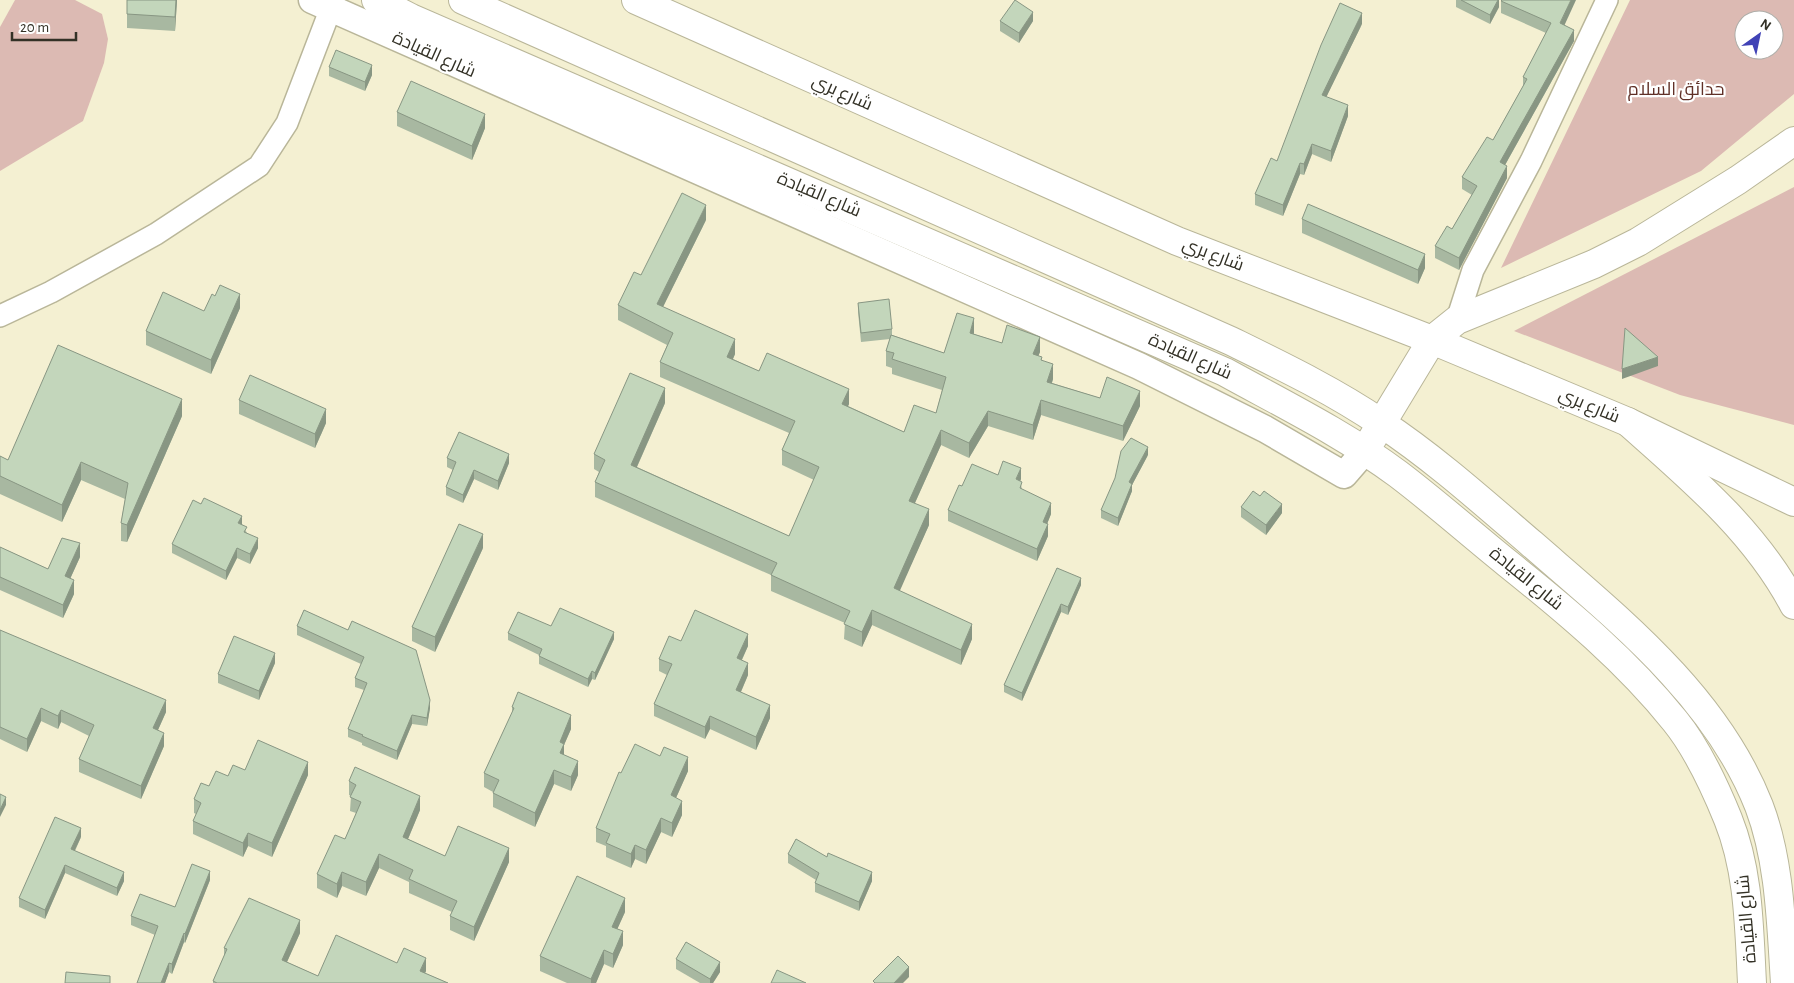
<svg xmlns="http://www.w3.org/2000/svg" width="1794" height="983" font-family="'Alegreya Sans',Cairo,sans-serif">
  <rect width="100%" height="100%" fill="#f4f0d2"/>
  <g fill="#dcbab3" fill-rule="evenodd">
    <path d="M15 0H75L102 14 108 39 104 63 83 121 0 171V27Z"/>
    <path d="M1630 0H1794V94L1701 171 1501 268ZM1744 20H1774V50H1744Z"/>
    <path d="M1794 187V425L1680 395 1514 331Z"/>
  </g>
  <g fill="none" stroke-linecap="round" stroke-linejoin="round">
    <g stroke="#b9b699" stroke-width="24">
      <g id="minor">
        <path d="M0 316 51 292 156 234 259 166 287 123 334 0"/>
        <path d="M1457 320 1473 270 1531 161 1607 0"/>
      </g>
    </g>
    <g stroke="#b9b699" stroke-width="29">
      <path id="tertiary" d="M312 0 1139 366 1265 429 1344 475 1364 452"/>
    </g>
    <g stroke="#b9b699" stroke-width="30">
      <g id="secondary">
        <path d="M376 0 411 18 1225 372C1283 404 1344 434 1398 474 1435 502 1471 534 1507 563 1567 611 1627 661 1675 721 1697 748 1715 787 1728 819 1749 871 1749 927 1752 983"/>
        <path d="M463 0 1231 341C1282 366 1334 391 1381 423 1434 458 1483 502 1532 544 1618 619 1716 696 1759 806 1780 861 1781 924 1785 983"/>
        <path d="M636 0 1177 241 1432 340 1628 422 1794 502"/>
        <path d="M1372 439 1432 340 1457 320 1594 264 1638 242 1738 180 1794 141"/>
      </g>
    </g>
    <g stroke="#b9b699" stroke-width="30">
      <path id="primary" d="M1628 422C1690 477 1755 531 1794 605"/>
    </g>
    <use href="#minor" stroke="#fff" stroke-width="21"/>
    <use href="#tertiary" stroke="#fff" stroke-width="26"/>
    <use href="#secondary" stroke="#fff" stroke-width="28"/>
    <use href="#primary" stroke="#fff" stroke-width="28"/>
  </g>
  <g fill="#a8b8a1">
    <path d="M127 0H177L175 31 127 28Z"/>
    <path d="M1456 0H1499V7L1490 24 1456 7Z"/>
    <path d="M1501 1 1565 25 1574 41 1505 165 1507 178 1459 270 1435 258V246L1452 229 1472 195 1462 189V177L1493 140 1523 86V77L1546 33 1501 13Z"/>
    <path d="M1000 21H1033L1019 43 1000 31Z"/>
    <path d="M1362 24 1326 97 1348 116 1331 162 1312 154 1304 175 1300 174 1283 216 1255 205V194L1277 161Z"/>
    <path d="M329 67 372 75 365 91 329 76Z"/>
    <path d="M397 112 485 128 472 160 397 126Z"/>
    <path d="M1302 219 1425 268 1418 284 1302 233Z"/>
    <path d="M706 220 663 307 735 354 733 359 759 371 849 404 848 406 904 432 936 413 942 390 892 374V368L886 366V351L890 339 861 342 858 312V303L892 329V335L944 353 974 334 1002 343 1040 352 1038 356 1042 360 1053 379 1052 383 1100 398 1140 406 1123 441 1041 415 1033 440 988 426 969 458 941 445 915 503 929 525 899 591 972 639 961 665 872 625 862 647 844 639 845 623 771 591V575L595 497V482L599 472 594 469V454L665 403 637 467 789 536 814 480 782 465V450L789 433 660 377V362L667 345 618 320V305L641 275Z"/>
    <path d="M240 308 211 374 146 345V331L204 311Z"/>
    <path d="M239 400 326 423 315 448 239 414Z"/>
    <path d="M182 416 127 542 121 541V523L125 499 81 480 62 522 0 494V456L8 460Z"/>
    <path d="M1148 455 1132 485V491L1118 526 1101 518V510Z"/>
    <path d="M447 458 509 463 498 490 474 479 463 503 446 495V487L453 470 447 467Z"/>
    <path d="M998 475 1021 479 1020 481 1022 489 1051 514 1047 524 1048 536 1037 561 948 521V510L962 486Z"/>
    <path d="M1241 507 1282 513 1266 535 1241 517Z"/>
    <path d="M242 524 247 533 258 548 250 564 237 558 226 580 172 553V544Z"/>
    <path d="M0 547 48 569 80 557 70 579 74 594 63 618 0 590Z"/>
    <path d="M483 548 435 652 412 641V627Z"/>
    <path d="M1057 568 1081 585 1068 615 1061 612 1022 701 1004 692V685Z"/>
    <path d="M304 610 430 708 427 726 412 724 397 760 362 745V743L348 737V729L364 690 355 687V678L361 664 297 635V626Z"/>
    <path d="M551 626 614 639 595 680 592 679 588 687 539 664V655L508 640V633Z"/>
    <path d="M0 630 166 712 158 730 164 746 141 799 79 772V759L89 736 61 722 58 729 41 721 27 752 0 739Z"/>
    <path d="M681 641 748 646 742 660 748 675 741 692 770 718 756 750 710 729 705 739 654 716V704L667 675 659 671V659Z"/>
    <path d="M275 663 259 700 218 683V674Z"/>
    <path d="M512 707 571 729 564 745V755L578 775 571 791 554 784 535 827 493 807V792L484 787V773L512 713Z"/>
    <path d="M245 770 308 775 272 857 248 846 243 857 193 834V821L196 814 194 813V799L209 786 228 776Z"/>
    <path d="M688 771 676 798 682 815 672 837 661 832 646 864 635 859 631 868 606 857V846L596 842V828L621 773Z"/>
    <path d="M349 781 420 810 408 839 445 856 509 862 474 941 450 930V916L452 912 409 893V882L379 868 366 896 342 886 337 898 317 888V874L345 839 356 813 350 811 351 796 349 795Z"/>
    <path d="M81 837 75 851 124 881 117 896 65 873 45 919 19 907V898Z"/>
    <path d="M788 854 827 857 872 881 859 911 815 892V883L816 880 788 863Z"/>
    <path d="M210 880 185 943 184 942 172 974 169 972 165 983H137L155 935 131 925V916L175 907Z"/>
    <path d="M625 912 617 929 623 945 613 968 604 964 596 983H567L540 971V956Z"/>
    <path d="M300 933 287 962 318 976 397 963 426 971 425 973 448 983H213V981L224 956V948Z"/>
    <path d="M676 959 720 972 713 983H700L676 969Z"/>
  </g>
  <g fill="#889683">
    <path d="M176 0H177L175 31V17Z"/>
    <path d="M1498 0H1499V7L1490 24V15Z"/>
    <path d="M1571 0H1576L1560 35V23Z"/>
    <path d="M1033 12V21L1019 43V33Z"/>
    <path d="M1362 13V24L1322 106V95Z"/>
    <path d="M1574 30V41L1500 174V162Z"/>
    <path d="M372 65V75L365 91V82Z"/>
    <path d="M1348 105V116L1331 162V151Z"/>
    <path d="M485 114V128L472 160V146Z"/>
    <path d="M1312 144V154L1304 175V164Z"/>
    <path d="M1300 163V174L1283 216V205Z"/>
    <path d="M1507 166V178L1459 270V258Z"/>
    <path d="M706 205V220L657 319V304Z"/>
    <path d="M1425 254V268L1418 284V270Z"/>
    <path d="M240 294V308L211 374V360Z"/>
    <path d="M974 318V333L970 348V333Z"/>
    <path d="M1040 337V352L1033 369V354Z"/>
    <path d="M735 339V354L727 372V357Z"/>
    <path d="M1658 357V366L1622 379V369Z"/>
    <path d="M1053 364V379L1047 397V382Z"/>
    <path d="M665 388V403L631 480V465Z"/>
    <path d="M849 389V404L842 419V404Z"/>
    <path d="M1140 391V406L1123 441V426Z"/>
    <path d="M182 399V416L127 542V525Z"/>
    <path d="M1041 400V415L1033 440V425Z"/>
    <path d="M326 409V423L315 448V434Z"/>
    <path d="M988 411V426L969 458V443Z"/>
    <path d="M941 430V445L909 516V501Z"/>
    <path d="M1148 447V455L1132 485V491L1118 526V518L1129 482Z"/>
    <path d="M509 454V463L498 490V481Z"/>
    <path d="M81 462V480L62 522V505Z"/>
    <path d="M1021 468V479L1016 491V479Z"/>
    <path d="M474 470V479L463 503V495Z"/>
    <path d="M1051 503V514L1043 534V522Z"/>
    <path d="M1282 504V513L1266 535V525Z"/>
    <path d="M929 509V525L894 604V588Z"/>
    <path d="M242 516V525L238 523Z"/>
    <path d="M1048 524V536L1037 561V549Z"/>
    <path d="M483 534V548L435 652V637Z"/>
    <path d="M258 538V548L250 564V554Z"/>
    <path d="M80 543V557L65 590V576Z"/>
    <path d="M237 548V558L226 580V571Z"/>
    <path d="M1081 578V585L1068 615V607Z"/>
    <path d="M74 580V594L63 618V605Z"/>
    <path d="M1061 604V612L1022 701V693Z"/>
    <path d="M872 610V625L862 647V632Z"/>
    <path d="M972 624V639L961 665V650Z"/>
    <path d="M614 632V639L595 680V673Z"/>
    <path d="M748 634V646L737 670V658Z"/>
    <path d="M275 653V663L259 700V691Z"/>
    <path d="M748 663V675L736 703V690Z"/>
    <path d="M592 671V679L588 687V679Z"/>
    <path d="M166 700V712L153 741V728Z"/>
    <path d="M430 700V708L427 726V718Z"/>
    <path d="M770 705V718L756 750V737Z"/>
    <path d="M41 708V721L27 752V739Z"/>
    <path d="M61 710V722L58 729V716Z"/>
    <path d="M412 715V724L397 760V751Z"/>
    <path d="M571 715V729L564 745V758L560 767V742Z"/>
    <path d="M710 716V729L705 739V727Z"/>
    <path d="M164 733V746L141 799V786Z"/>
    <path d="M688 757V771L671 809V795Z"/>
    <path d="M578 761V775L571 791V777Z"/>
    <path d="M308 762V775L272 857V843Z"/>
    <path d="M554 770V784L535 827V813Z"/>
    <path d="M420 796V810L403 851V837Z"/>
    <path d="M6 797V805L0 817V810Z"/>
    <path d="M682 801V815L672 837V823Z"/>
    <path d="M661 818V832L646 864V850Z"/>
    <path d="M81 828V837L71 858V849Z"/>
    <path d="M248 833V846L243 857V843Z"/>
    <path d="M635 845V859L631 868V854Z"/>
    <path d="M509 848V862L474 941V927Z"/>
    <path d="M379 854V868L366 896V882Z"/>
    <path d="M65 865V873L45 919V910Z"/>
    <path d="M210 871V880L185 943V934Z"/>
    <path d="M124 872V881L117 896V888Z"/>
    <path d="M342 872V886L337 898V884Z"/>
    <path d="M872 872V881L859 911V902Z"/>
    <path d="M625 898V912L612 941V927Z"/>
    <path d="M300 920V933L282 973V960Z"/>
    <path d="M623 931V945L613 968V954Z"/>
    <path d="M184 933V942L172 974V964Z"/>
    <path d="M604 950V964L596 983H591V979Z"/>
    <path d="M426 958V971L420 983V971Z"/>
    <path d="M720 962V972L713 983H710V979Z"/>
    <path d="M169 963V972L165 983H161Z"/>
    <path d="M909 967V977L903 983H894Z"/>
  </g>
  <g fill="#c3d6bb" stroke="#889683">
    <path d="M127 0H176L175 17 127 14Z"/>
    <path d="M1015 0 1033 12 1019 33 1000 21Z"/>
    <path d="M1461 0H1498L1490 15Z"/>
    <path d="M1502 0H1571L1560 23 1574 30 1500 162 1507 166 1459 258 1435 246 1447 226 1452 229 1477 186 1462 177 1487 137 1493 140 1527 79 1523 77 1551 23 1501 1Z"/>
    <path d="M1340 3 1362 13 1322 95 1348 105 1331 151 1312 144 1304 164 1300 163 1283 205 1255 194 1271 158 1277 161 1321 45Z"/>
    <path d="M336 50 372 65 365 82 329 67Z"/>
    <path d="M411 81 485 114 472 146 397 112Z"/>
    <path d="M682 193 706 205 657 304 735 339 727 357 759 371 767 353 849 389 842 404 904 432 914 405 936 413 946 377 892 359 894 353 886 351 891 335 944 353 957 313 974 318 970 333 1002 343 1007 325 1040 337 1033 354 1042 357 1041 360 1053 364 1047 382 1100 398 1107 377 1140 391 1123 426 1041 400 1033 425 988 411 969 443 941 430 909 501 929 509 894 588 972 624 961 650 872 610 862 632 844 624 850 611 771 575 777 563 595 482 605 460 594 454 630 373 665 388 631 465 789 536 819 467 782 450 795 421 660 362 673 333 618 305 634 272 641 275Z"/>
    <path d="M1308 204 1425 254 1418 270 1302 219Z"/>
    <path d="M220 285 240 294 211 360 146 331 163 292 204 311 212 294 215 296Z"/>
    <path d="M889 299 892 329 861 333 858 303Z"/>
    <path d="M1625 328 1658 357 1622 369Z"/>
    <path d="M58 345 182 399 127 525 121 523 128 483 81 462 62 505 0 476V456L8 460Z"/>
    <path d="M250 375 326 409 315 434 239 400Z"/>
    <path d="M459 432 509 454 498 481 474 470 463 495 446 487 456 462 447 458Z"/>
    <path d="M1131 438 1148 447 1129 482 1132 484 1118 518 1101 510 1115 478 1121 451Z"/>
    <path d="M1003 461 1021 468 1016 479 1022 482 1020 488 1051 503 1043 522 1048 524 1037 549 948 510 959 485 962 486 972 464 998 475Z"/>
    <path d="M1253 491 1260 496 1264 491 1282 504 1266 525 1241 507Z"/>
    <path d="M204 498 242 516 238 523 247 527 244 532 258 538 250 554 237 548 226 571 172 544 193 500 201 504Z"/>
    <path d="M459 524 483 534 435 637 412 627Z"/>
    <path d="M62 538 80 543 65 576 74 580 63 605 0 577V547L48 569Z"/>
    <path d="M1057 568 1081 578 1068 607 1061 604 1022 693 1004 685Z"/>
    <path d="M560 608 614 632 595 673 592 671 588 679 539 656 542 649 508 633 518 612 551 626Z"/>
    <path d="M304 610 348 630 352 621 416 650 430 700 427 718 412 715 397 751 362 736 363 735 348 729 367 683 355 678 364 657 297 626Z"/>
    <path d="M695 610 748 634 737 658 748 663 736 690 770 705 756 737 710 716 705 727 654 704 672 664 659 659 669 636 681 641Z"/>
    <path d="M0 630 166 700 153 728 164 733 141 786 79 759 94 725 61 710 58 716 41 708 27 739 0 727Z"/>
    <path d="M234 636 275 653 259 691 218 674Z"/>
    <path d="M518 692 571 715 560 742 564 744 560 753 578 761 571 777 554 770 535 813 493 793 499 780 484 773 514 708 512 707Z"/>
    <path d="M258 740 308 762 272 843 248 833 243 843 193 821 201 803 194 799 201 783 209 786 216 771 228 776 233 765 245 770Z"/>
    <path d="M635 744 660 756 664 747 688 757 671 795 682 801 672 823 661 818 646 850 635 845 631 854 606 843 610 834 596 828 619 772 621 773Z"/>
    <path d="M355 767 420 796 403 837 445 856 458 826 509 848 474 927 450 916 457 901 409 879 413 870 379 854 366 882 342 872 337 884 317 874 335 835 345 839 361 802 350 797 356 785 349 781Z"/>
    <path d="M0 794 6 797 0 810Z"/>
    <path d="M55 817 81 828 71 849 124 872 117 888 65 865 45 910 19 898Z"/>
    <path d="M796 839 827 857 828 853 872 872 859 902 815 883 819 873 788 854Z"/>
    <path d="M192 864 210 871 185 934 184 933 172 964 169 963 161 983H137L158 926 131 916 140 894 175 907Z"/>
    <path d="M577 876 625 898 612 927 623 931 613 954 604 950 591 979 540 956Z"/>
    <path d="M249 898 300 920 282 960 318 976 336 935 397 963 404 948 426 958 420 971 448 983H217L213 981 227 949 224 948Z"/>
    <path d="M686 942 720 962 710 979 676 959Z"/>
    <path d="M898 956 909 967 894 983H875L873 981Z"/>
    <path d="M777 970 806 983H771Z"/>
    <path d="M66 972 110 976V983H65Z"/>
  </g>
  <g text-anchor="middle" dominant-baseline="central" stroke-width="4.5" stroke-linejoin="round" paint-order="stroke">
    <g font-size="18" fill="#333126" stroke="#fff">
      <text transform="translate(434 55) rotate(24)">شارع القيادة</text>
      <text transform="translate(842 93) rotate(24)">شارع بري</text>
      <text transform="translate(819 195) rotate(23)">شارع القيادة</text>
      <text transform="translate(1213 255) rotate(21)">شارع بري</text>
      <text transform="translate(1190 357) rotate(24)">شارع القيادة</text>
      <text transform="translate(1589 406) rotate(23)">شارع بري</text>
      <text transform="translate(1526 579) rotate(39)">شارع القيادة</text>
      <text transform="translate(1747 919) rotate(-95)">شارع القيادة</text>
    </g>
    <g font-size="18" fill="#603027" stroke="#fff">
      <text x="1676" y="90">حدائق السلام</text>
    </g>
  </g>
  <g transform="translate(1759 35) rotate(33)"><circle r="24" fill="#ffffff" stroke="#adada8"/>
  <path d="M0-4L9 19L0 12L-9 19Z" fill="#4042b6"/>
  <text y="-8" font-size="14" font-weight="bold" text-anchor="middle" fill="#333126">N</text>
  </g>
  <path d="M12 32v8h64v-8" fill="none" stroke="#333126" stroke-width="2.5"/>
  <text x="20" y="32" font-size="15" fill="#333126" stroke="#ffffff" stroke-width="4" paint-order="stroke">20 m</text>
</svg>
